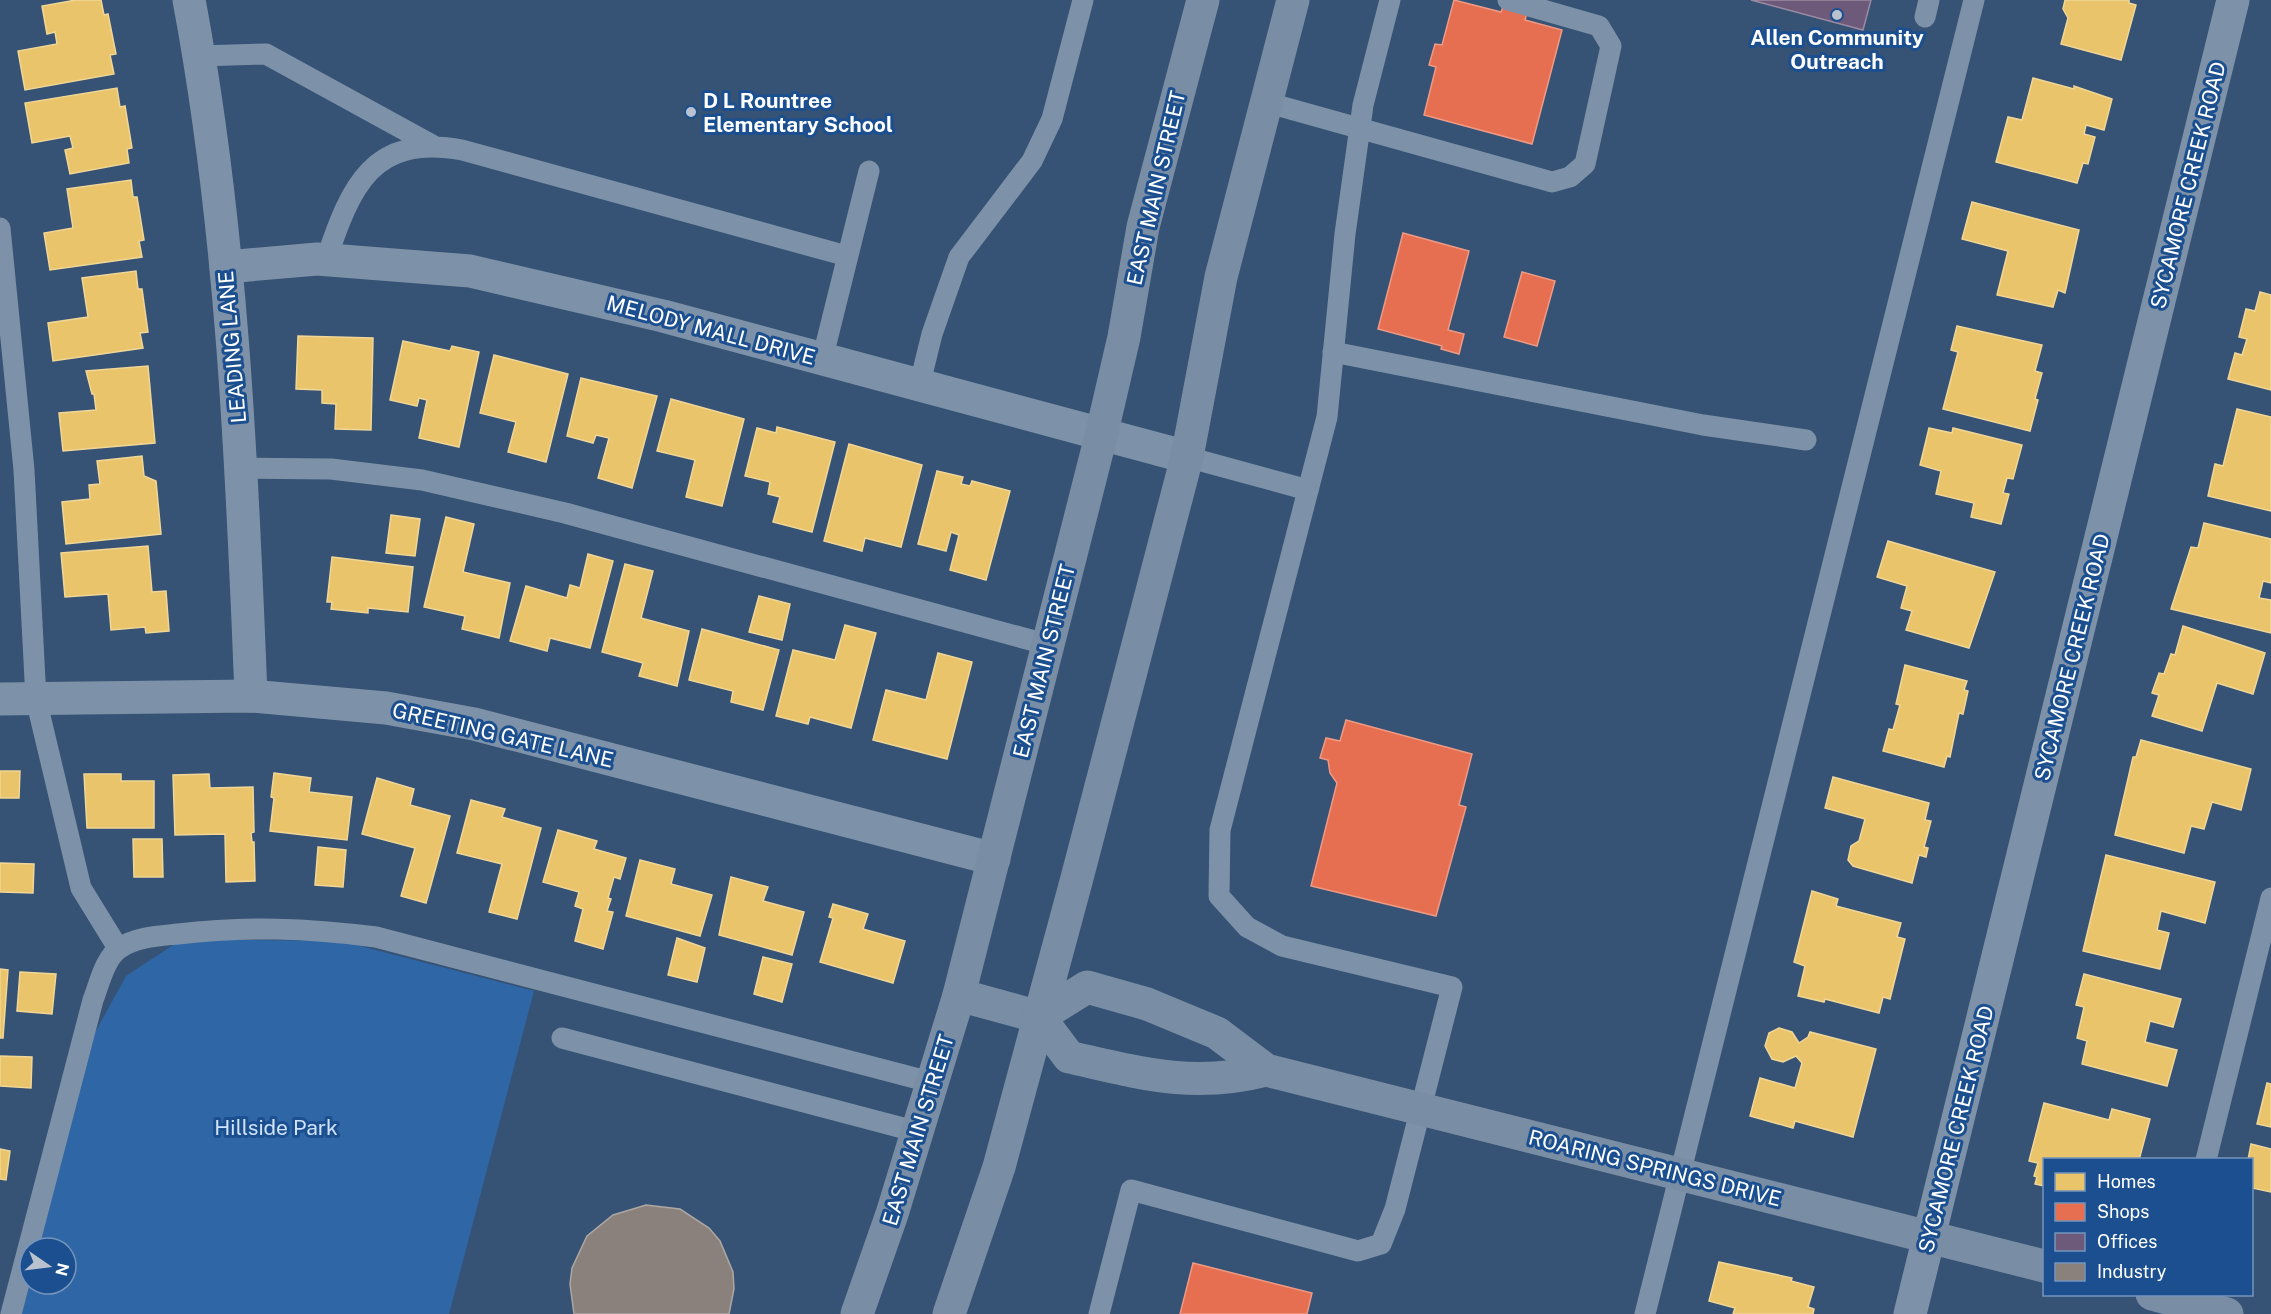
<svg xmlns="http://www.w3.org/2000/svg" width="2271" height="1314" font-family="'Public Sans',sans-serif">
  <rect width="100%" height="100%" fill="#365274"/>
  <path fill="#2f66a5" d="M182 939 341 941 534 991 449 1314H19L30 1273V1284H66V1248H37L92 1038 126 976Z"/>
  <g fill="#e9c46a" stroke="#f0d697" stroke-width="1.5">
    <path d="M76 0H101L104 15 108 14 116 54 110 55 114 74 25 90 18 51 57 44 55 32 47 34 42 6Z"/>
    <path d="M2065 0H2129V3L2136 5 2121 60 2061 44 2068 18 2063 9Z"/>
    <path d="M2033 78 2074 89V86L2112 99 2104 130 2086 125 2084 134 2095 137 2088 164 2083 163 2077 183 1996 162 2008 117 2022 120Z"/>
    <path d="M117 88 120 107 125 106 132 148 127 149 129 163 70 174 65 150 73 148 70 136 32 143 25 103Z"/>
    <path d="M131 180 133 197H137L144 240 139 241 142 257 50 270 44 233 73 228 67 189Z"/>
    <path d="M1972 202 2079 230 2065 293 2058 290 2053 307 1997 295 2008 251 1962 239Z"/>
    <path d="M136 271 138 289H142L148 332 140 333 143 348 53 361 48 323 88 317 82 278Z"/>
    <path d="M2260 292 2271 295V390L2228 379 2235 353 2242 355 2247 339 2239 337 2246 309 2255 311Z"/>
    <path d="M1957 326 2042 345 2035 371 2042 373 2035 399 2038 400 2030 431 1943 409 1958 352 1951 350Z"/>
    <path d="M298 336 373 338 371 430 335 429 336 404 322 403V390L296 389Z"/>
    <path d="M403 341 450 351 452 346 479 352 459 447 419 438 427 400 419 398 417 406 390 400Z"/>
    <path d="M494 355 568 374 546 462 508 452 516 422 480 413Z"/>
    <path d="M148 366 155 443 63 451 59 413 96 410 94 394H92L86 371Z"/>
    <path d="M581 378 657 396 632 488 598 478 609 438 596 435 593 443 567 436Z"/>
    <path d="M671 399 744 419 722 506 686 497 695 460 657 451Z"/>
    <path d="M2237 409 2271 417V511L2208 496 2215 464 2223 466Z"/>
    <path d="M777 427 835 442 812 532 773 522 780 497 768 494 770 482 745 476 757 428 776 433Z"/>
    <path d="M1929 428 1952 433 1953 428 2022 445 2013 479 2007 478 2003 493 2009 494 2001 524 1971 517 1974 503 1936 494 1941 471 1920 465Z"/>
    <path d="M849 444 922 465 901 547 865 538 862 551 824 541Z"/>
    <path d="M142 456 144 476 156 481 161 534 66 544 62 502 90 499 89 485 100 484 97 461Z"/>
    <path d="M937 471 963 477 961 484 970 486 972 481 1010 491 986 580 950 570 959 535 951 532 946 551 918 544Z"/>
    <path d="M391 515 420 519 415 556 386 553Z"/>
    <path d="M446 517 474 524 463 572 510 583 499 638 462 629 465 616 424 607Z"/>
    <path d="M2204 523 2271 539V583L2263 581 2259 598 2271 600V633L2171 609 2191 547 2198 548Z"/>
    <path d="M1888 541 1995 572 1969 648 1906 630 1912 611 1901 608 1907 586 1877 577Z"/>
    <path d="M148 546 152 592 166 591 169 631 146 633 145 627 111 630 108 594 65 597 61 553Z"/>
    <path d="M588 554 613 561 590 648 550 638 547 651 510 641 526 586 567 598 570 585 580 588Z"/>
    <path d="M332 557 413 567 408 612 368 608V613L331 609 332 602H327Z"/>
    <path d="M625 564 653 571 641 618 689 631 677 686 639 676 643 663 602 652Z"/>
    <path d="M759 596 790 604 782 640 749 632Z"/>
    <path d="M845 625 876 633 851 728 810 717 808 724 776 716 793 650 835 660Z"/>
    <path d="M2183 626 2265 653 2253 694 2217 683 2202 731 2152 716 2159 695 2152 693 2159 673 2164 674 2171 654 2175 655Z"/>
    <path d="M702 629 779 650 763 710 731 702 733 691 689 680Z"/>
    <path d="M938 653 972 662 947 759 873 740 886 690 926 700Z"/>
    <path d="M1905 665 1967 681 1964 690 1968 691 1963 714 1959 713 1950 757 1947 756 1944 767 1883 751 1889 729 1893 730 1900 705 1896 704Z"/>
    <path d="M2141 740 2251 769 2241 810 2212 802 2204 829 2191 826 2184 853 2115 835 2133 757H2136Z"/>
    <path d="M0 771H20L19 798H0Z"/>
    <path d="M274 773 311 778 309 792 352 797 347 840 270 831 274 798 271 797Z"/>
    <path d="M84 774H121V781H154V828H87Z"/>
    <path d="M209 774 210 788 253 787 254 832 251 833 252 842H254L255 881 226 882 225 834 175 835 173 775Z"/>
    <path d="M1833 777 1929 803 1925 820 1931 821 1924 847 1928 848 1926 857 1919 855 1912 883 1853 866 1848 860 1851 846 1859 841 1865 819 1825 808Z"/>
    <path d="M377 778 414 789 410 805 450 816 426 903 401 896 415 848 362 834Z"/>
    <path d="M471 800 505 809 502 817 541 828 517 919 489 912 502 864 457 853Z"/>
    <path d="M558 830 597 841 594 849 626 858 620 879 614 877 608 898 611 899 607 911 613 912 603 949 575 941 583 909 575 906 579 892 543 882Z"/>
    <path d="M133 839H162L163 877H134Z"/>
    <path d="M318 847 346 850 343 887 315 885Z"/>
    <path d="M2106 855 2215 882 2205 923 2161 911 2157 930 2169 933 2160 969 2083 951Z"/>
    <path d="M640 860 675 869 671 884 712 895 700 936 626 916Z"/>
    <path d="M0 863 34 864 33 893 0 892Z"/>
    <path d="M731 877 768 887 763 901 804 912 792 955 719 935Z"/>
    <path d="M1812 891 1838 899 1836 906 1901 923 1897 937 1905 939 1890 999 1883 997 1879 1013 1825 999 1824 1002 1798 996 1805 966 1794 962Z"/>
    <path d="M833 904 868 914 863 929 905 941 893 983 820 962 833 918 829 917Z"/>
    <path d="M677 938 705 948 697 982 668 975Z"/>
    <path d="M763 957 792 964 782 1002 754 994Z"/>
    <path d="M0 969 8 970 3 1038H0Z"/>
    <path d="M20 972 56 974 52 1014 17 1011Z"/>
    <path d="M2084 974 2181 999 2173 1027 2150 1021 2145 1042 2177 1050 2167 1086 2082 1064 2087 1041 2077 1038 2084 1007 2076 1005Z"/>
    <path d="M1779 1028 1792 1032 1799 1043 1808 1037 1810 1032 1876 1049 1853 1137 1795 1121 1793 1128 1750 1116 1760 1078 1795 1088 1802 1063 1796 1056 1783 1062 1772 1059 1765 1046 1769 1033Z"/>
    <path d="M0 1056 32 1057 31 1088 0 1086Z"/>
    <path d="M2267 1083 2271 1084V1127L2257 1124Z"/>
    <path d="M2044 1103 2109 1120 2112 1109 2150 1119 2139 1160H2044V1186L2035 1184 2037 1177 2034 1176 2038 1163 2029 1161Z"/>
    <path d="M2251 1144 2271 1149V1192L2252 1188V1160H2248Z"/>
    <path d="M0 1149 10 1151 6 1180 0 1179Z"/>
    <path d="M1719 1262 1792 1278 1791 1281 1814 1287 1808 1307 1814 1309 1813 1314H1733L1735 1308 1709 1301Z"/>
  </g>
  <g fill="#e76f51" stroke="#ee9a85" stroke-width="1.5">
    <path d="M1454 0 1501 12 1503 7 1527 13 1525 20 1562 30 1532 144 1424 115 1436 67 1429 65 1435 44 1442 45Z"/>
    <path d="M1403 233 1469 251 1448 330 1464 334 1459 354 1441 349 1442 346 1378 329Z"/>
    <path d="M1522 272 1555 281 1537 346 1504 337Z"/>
    <path d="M1346 720 1472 754 1459 805 1466 807 1436 916 1311 886 1337 783 1330 773 1328 760 1320 758 1326 738 1340 741Z"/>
    <path d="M1193 1263 1312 1293 1307 1314H1180Z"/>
  </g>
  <path fill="#6d597a" stroke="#998ba2" stroke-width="1.5" d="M1751 0H1871L1863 30Z"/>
  <path fill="#8a817c" stroke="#ada7a3" stroke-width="1.5" d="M646 1205 680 1209 709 1228 720 1241 733 1272 734 1289 729 1314H574L570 1284 572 1268 587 1236 613 1215Z"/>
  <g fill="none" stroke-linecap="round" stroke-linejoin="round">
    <g stroke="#7d92a8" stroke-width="21">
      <path d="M1925 17 1929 0"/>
      <path d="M199 56 266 54 432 145"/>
      <path d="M1265 102 1552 182 1570 177 1585 164 1611 46 1599 26 1508 0"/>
      <path d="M0 228 24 470 36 699 81 888 118 948"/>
      <path d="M326 260C351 186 372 134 462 150L847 256"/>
      <path d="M1333 352 1703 425 1806 440"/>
      <path d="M822 360 869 171"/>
      <path d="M919 387 932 334 959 257 1032 161 1052 119 1083 0"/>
      <path d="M1187 457 1308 490"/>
      <path d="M242 468 331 469 422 480 565 513 1049 645"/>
      <path d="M562 1038 918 1132"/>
      <path d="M2206 1160 2271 898"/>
      <path d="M11 1314 93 1000C99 985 105 957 120 948 136 937 159 936 178 934 246 926 307 928 376 937L934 1083"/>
      <path d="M1099 1314 1131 1190 1358 1251 1381 1244 1395 1209 1452 987 1282 946 1247 927 1219 896 1220 830 1327 417 1345 234 1363 105 1390 0"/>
      <path d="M1645 1314 1974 0"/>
    </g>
    <g stroke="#7d92a8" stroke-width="33">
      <path d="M189 0C232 229 242 463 251 696"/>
      <path d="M226 267 317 259 470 271 663 316 1187 457"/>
      <path d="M0 699 251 696 386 708 474 724 994 859"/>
      <path d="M1910 1314 2233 0"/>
    </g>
    <g stroke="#798da4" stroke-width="33">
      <path d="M959 995 1039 1017"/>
      <path d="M1039 1017 1087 987 1147 1004 1217 1033 1266 1070 2044 1266"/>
      <path d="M1039 1017 1069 1057C1140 1073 1193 1089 1266 1070"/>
      <path d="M2152 1294 2227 1314"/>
      <path d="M857 1314 892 1214 959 995 1101 436 1124 337 1143 227 1203 0"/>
      <path d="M949 1314 999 1167 1077 878 1187 457 1221 277 1293 0"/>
    </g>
  </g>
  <g fill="#b9c2ce" stroke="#1b4f8f" stroke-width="2">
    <circle cx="1837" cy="15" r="6"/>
    <circle cx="691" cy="112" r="6"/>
  </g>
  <g text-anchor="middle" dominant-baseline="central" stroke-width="6" stroke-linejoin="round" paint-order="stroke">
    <g font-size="21" font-weight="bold" fill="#fff" stroke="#1b4f8f">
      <text x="1837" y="37">Allen Community<tspan x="1837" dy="24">Outreach</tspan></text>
      <text x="703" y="100" text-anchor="start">D L Rountree<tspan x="703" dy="24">Elementary School</tspan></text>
    </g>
    <g font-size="21" fill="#fff" stroke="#1b4f8f">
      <text transform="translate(2188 185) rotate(-76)">SYCAMORE CREEK ROAD</text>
      <text transform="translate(1156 188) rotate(-77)">EAST MAIN STREET</text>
      <text transform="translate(711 330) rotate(15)">MELODY MALL DRIVE</text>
      <text transform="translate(232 347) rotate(-95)">LEADING LANE</text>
      <text transform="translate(2072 657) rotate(-76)">SYCAMORE CREEK ROAD</text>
      <text transform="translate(1044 661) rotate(-76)">EAST MAIN STREET</text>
      <text transform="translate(503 735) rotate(13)">GREETING GATE LANE</text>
      <text transform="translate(1956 1129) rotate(-76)">SYCAMORE CREEK ROAD</text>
      <text transform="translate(918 1130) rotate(-73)">EAST MAIN STREET</text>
      <text transform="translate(1655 1168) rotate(14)">ROARING SPRINGS DRIVE</text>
    </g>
    <g font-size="21" fill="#cfe3fa" stroke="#1b4f8f">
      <text x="276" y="1127">Hillside Park</text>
    </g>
  </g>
  <rect x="2043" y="1158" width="210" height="138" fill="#1b4f8f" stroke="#7695bc" stroke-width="1.5"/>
  <rect x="2055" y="1173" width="30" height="18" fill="#e9c46a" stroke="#7695bc" stroke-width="1.5"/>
  <text x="2097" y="1188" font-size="18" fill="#ffffff">Homes</text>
  <rect x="2055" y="1203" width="30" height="18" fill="#e76f51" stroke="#7695bc" stroke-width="1.5"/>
  <text x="2097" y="1218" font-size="18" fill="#ffffff">Shops</text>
  <rect x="2055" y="1233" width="30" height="18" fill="#6d597a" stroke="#7695bc" stroke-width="1.5"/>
  <text x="2097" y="1248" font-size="18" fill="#ffffff">Offices</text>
  <rect x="2055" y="1263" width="30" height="18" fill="#8a817c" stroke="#7695bc" stroke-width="1.5"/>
  <text x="2097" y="1278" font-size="18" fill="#ffffff">Industry</text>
  <g transform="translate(48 1266) rotate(104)"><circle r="28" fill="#1b4f8f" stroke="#7695bc" stroke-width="1.5"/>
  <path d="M0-4.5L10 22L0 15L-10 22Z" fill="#b9c2ce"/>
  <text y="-9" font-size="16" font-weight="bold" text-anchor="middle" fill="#ffffff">N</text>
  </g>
</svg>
